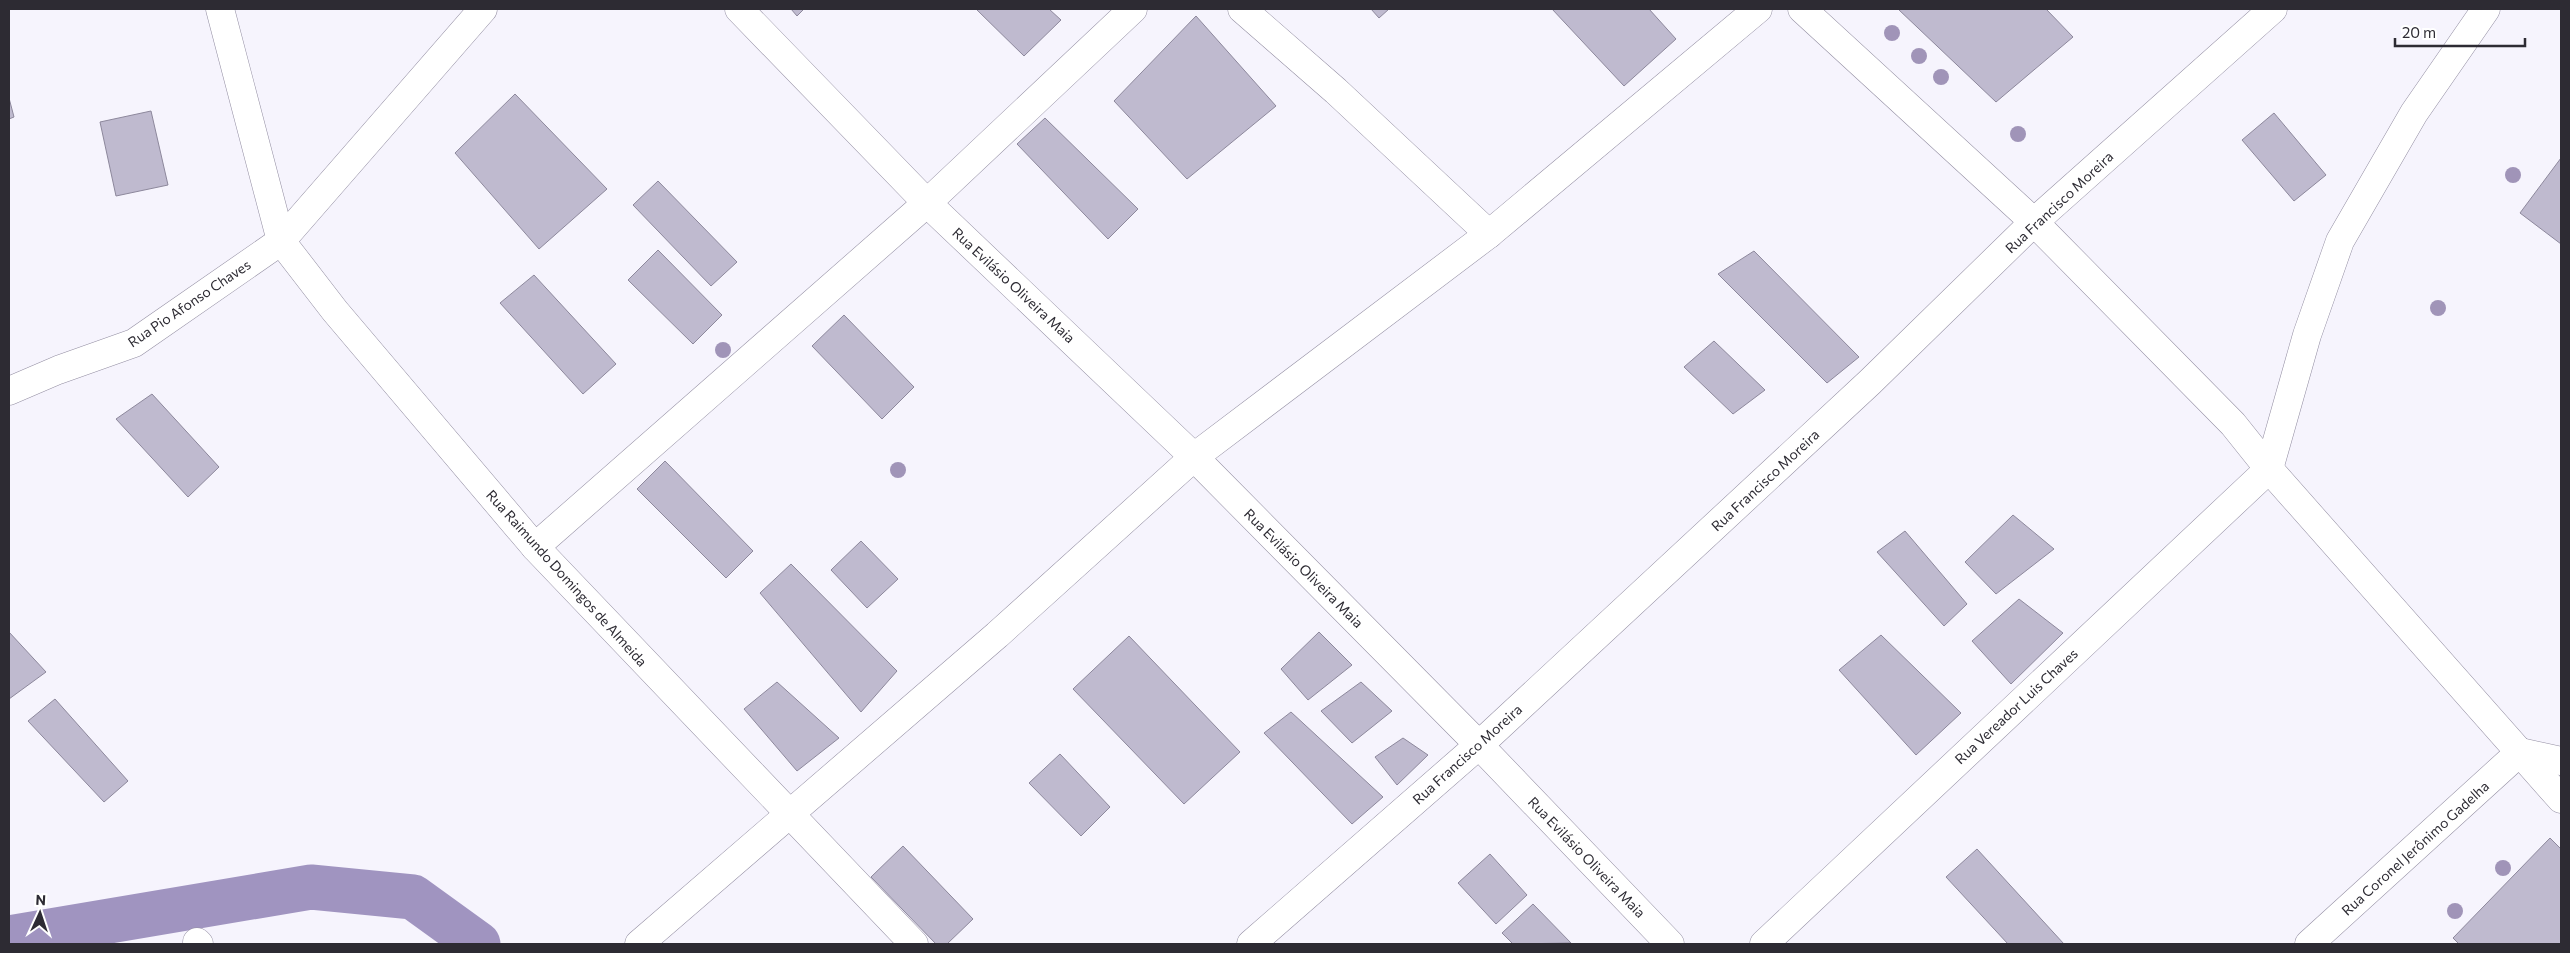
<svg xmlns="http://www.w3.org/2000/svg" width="2570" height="953" font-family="Commissioner,sans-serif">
  <rect width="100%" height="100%" fill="#f6f4fd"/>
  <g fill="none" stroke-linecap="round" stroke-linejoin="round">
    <path stroke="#a094c0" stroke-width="45" d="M9 938 311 887 413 897 478 944"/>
  </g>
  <g fill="#bfbacf" stroke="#8d889c">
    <path d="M791 9H804L797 16Z"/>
    <path d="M976 9H1049L1061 20 1024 56Z"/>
    <path d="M1371 9H1389L1379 18Z"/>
    <path d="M1552 9H1649L1676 39 1624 86Z"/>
    <path d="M1898 9H2046L2073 37 1996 102Z"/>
    <path d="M1196 16 1276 106 1187 179 1114 101Z"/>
    <path d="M515 94 607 189 539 249 455 153Z"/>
    <path d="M9 98 14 117 9 119Z"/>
    <path d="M151 111 168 185 116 196 100 122Z"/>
    <path d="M2274 113 2326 175 2294 201 2242 140Z"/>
    <path d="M1045 118 1138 209 1108 239 1017 144Z"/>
    <path d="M2561 158V244L2520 213Z"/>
    <path d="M658 181 737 262 711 286 633 205Z"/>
    <path d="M658 250 722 315 693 344 628 280Z"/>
    <path d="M1754 251 1859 357 1827 383 1718 274Z"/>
    <path d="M534 275 616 364 583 394 500 303Z"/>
    <path d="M844 315 914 387 882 419 812 346Z"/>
    <path d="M1714 341 1765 390 1733 414 1684 367Z"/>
    <path d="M152 394 219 467 188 497 116 419Z"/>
    <path d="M665 461 753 551 726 578 637 489Z"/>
    <path d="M2013 515 2054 549 1996 594 1965 562Z"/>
    <path d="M1905 531 1967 604 1944 626 1877 552Z"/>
    <path d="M861 541 898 579 867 608 831 570Z"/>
    <path d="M791 564 897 671 861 712 760 593Z"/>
    <path d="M2019 599 2063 633 2011 684 1972 641Z"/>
    <path d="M9 632 46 672 9 699Z"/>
    <path d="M1319 632 1352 665 1308 700 1281 669Z"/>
    <path d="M1881 635 1961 713 1916 755 1839 670Z"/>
    <path d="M1129 636 1240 752 1184 804 1073 689Z"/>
    <path d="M777 682 839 738 797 771 744 709Z"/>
    <path d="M1361 682 1392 711 1352 743 1321 711Z"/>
    <path d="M55 699 128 781 104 802 28 721Z"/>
    <path d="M1291 712 1383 797 1352 824 1264 733Z"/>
    <path d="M1403 738 1428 755 1397 785 1375 757Z"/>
    <path d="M1060 754 1110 807 1081 836 1029 783Z"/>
    <path d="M2550 838 2561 849V944H2459L2453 938Z"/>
    <path d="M903 846 973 919 947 944H936L871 877Z"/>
    <path d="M1977 849 2064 944H2008L1946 877Z"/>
    <path d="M1490 854 1527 895 1496 924 1458 883Z"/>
    <path d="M1533 904 1571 943 1513 944 1502 933Z"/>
  </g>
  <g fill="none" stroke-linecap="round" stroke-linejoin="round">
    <g stroke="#938ea2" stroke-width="29">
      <g id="minor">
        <path d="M220 9 281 241 335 311 535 547 914 944"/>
        <path d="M739 9 927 203 1194 457 1479 745 1670 944"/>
        <path d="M1242 9 1336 91 1489 234"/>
        <path d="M1802 9 2034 222 2233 424 2269 469 2561 799"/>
        <path d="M9 391 58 370 134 343 281 241 483 9"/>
        <path d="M535 547 927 203 1133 9"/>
        <path d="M197 942 199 944"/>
        <path d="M639 944 997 635 1194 457 1489 234 1758 9"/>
        <path d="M1251 944 1479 745 1870 382 2034 222 2273 9"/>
        <path d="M1764 944 2269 469 2307 335 2340 241 2414 113 2486 9"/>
        <path d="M2309 944 2520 752 2561 761"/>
      </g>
    </g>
    <use href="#minor" stroke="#fff" stroke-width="28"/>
  </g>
  <g fill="#a094b8">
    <circle cx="1892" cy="33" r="8"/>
    <circle cx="1919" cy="56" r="8"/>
    <circle cx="1941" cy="77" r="8"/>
    <circle cx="2018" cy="134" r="8"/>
    <circle cx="2513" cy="175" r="8"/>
    <circle cx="2438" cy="308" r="8"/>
    <circle cx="723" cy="350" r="8"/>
    <circle cx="898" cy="470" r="8"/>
    <circle cx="2503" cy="868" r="8"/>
    <circle cx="2455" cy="911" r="8"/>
  </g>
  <g text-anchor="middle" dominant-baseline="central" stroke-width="4.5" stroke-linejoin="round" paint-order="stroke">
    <g font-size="14" fill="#2d2b33" stroke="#fff">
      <text transform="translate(2059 202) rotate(-43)">Rua Francisco Moreira</text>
      <text transform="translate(1014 285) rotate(43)">Rua Evilásio Oliveira Maia</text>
      <text transform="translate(189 303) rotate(-34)">Rua Pio Afonso Chaves</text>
      <text transform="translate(1765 480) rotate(-43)">Rua Francisco Moreira</text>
      <text transform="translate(1304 568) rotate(45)">Rua Evilásio Oliveira Maia</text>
      <text transform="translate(567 578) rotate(48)">Rua Raimundo Domingos de Almeida</text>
      <text transform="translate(2016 706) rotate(-43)">Rua Vereador Luis Chaves</text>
      <text transform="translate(1467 754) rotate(-42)">Rua Francisco Moreira</text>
      <text transform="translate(2415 848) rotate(-42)">Rua Coronel Jerônimo Gadelha</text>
      <text transform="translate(1587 857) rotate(46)">Rua Evilásio Oliveira Maia</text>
    </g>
  </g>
  <rect width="2570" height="953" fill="none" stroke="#2d2b33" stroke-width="20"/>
  <g transform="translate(40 913) rotate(3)" stroke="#ffffff" stroke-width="4" paint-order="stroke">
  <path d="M0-4L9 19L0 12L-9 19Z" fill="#2d2b33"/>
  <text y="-8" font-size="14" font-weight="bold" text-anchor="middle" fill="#2d2b33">N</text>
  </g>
  <path d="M2395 38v8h130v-8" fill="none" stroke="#2d2b33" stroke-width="2.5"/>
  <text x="2402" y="38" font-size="15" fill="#2d2b33" stroke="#ffffff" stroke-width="4" paint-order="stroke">20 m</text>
</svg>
